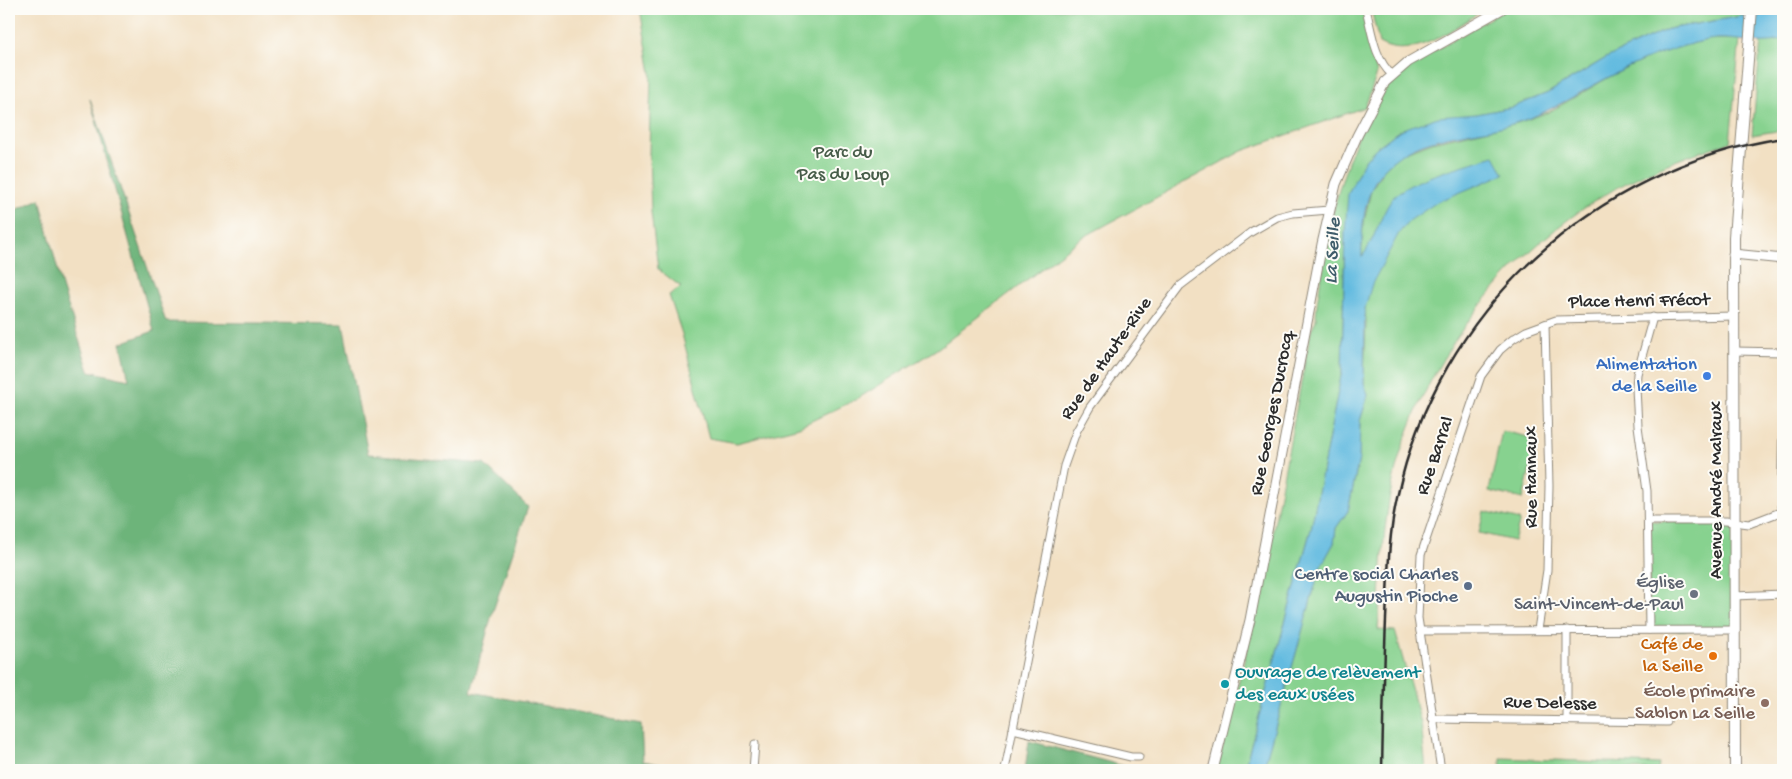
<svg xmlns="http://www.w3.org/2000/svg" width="1792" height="779" font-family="'Gochi Hand',sans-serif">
  <rect width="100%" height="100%" fill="#fdfcf7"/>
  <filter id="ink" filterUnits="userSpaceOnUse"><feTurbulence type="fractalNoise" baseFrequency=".02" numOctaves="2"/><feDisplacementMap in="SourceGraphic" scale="10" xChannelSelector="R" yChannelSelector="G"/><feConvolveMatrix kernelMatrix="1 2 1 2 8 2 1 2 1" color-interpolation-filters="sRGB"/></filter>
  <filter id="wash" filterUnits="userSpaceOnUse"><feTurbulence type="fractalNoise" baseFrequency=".0096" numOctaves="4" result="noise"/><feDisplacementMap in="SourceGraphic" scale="20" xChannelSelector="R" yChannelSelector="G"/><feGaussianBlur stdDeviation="1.12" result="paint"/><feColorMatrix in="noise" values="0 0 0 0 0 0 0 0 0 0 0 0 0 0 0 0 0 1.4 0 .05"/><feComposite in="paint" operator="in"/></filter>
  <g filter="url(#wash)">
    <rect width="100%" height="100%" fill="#f2e0c3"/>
    <g fill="#87d28f" stroke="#597e5d">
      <path d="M640 9H1363L1377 74 1365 107 1242 151 1080 239 937 349 857 399 799 427 737 443 709 438 682 334 669 295 681 287 658 269 651 212 649 154 651 73Z"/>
      <path d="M1371 9H1485C1456 26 1413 63 1379 43Z"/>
      <path d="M1506 9H1743L1742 16 1668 29 1606 58 1548 93 1513 107 1400 130 1376 148 1363 163 1345 232 1342 371 1311 529 1244 770H1217L1262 588 1311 331 1316 320C1316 303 1320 287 1322 270 1332 204 1354 115 1405 68Z"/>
      <path d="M1764 9H1783V130L1752 135Z"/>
      <path d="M1711 39H1740L1730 142C1682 157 1637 174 1595 201 1504 259 1426 360 1397 465 1382 519 1382 574 1378 630L1395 631 1421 723 1426 770H1263L1320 568 1334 543 1336 528 1348 511 1359 459 1360 421 1368 395 1364 383 1366 322 1361 258 1363 226 1371 190 1384 169 1400 154 1432 142 1517 123 1549 112 1611 76 1648 58 1663 51Z"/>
      <path d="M1502 431 1537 439 1523 499 1489 491Z"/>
      <path d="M1484 511 1520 520 1514 541 1479 533Z"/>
      <path d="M1649 521 1734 523 1735 630H1649Z"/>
      <path d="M1501 758 1659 764 1658 770H1501Z"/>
    </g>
    <g fill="#6db47a" stroke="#4c7052">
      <path d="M90 99 166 322 343 324 368 454 484 464 528 507 492 614 471 692 641 724 643 761 674 767 673 770H9V213L40 199 62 287 89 371 129 380 121 343 154 331Z"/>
      <path d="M1029 741 1139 770H1025Z"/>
    </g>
    <path fill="#63bbe0" stroke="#477386" d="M1775 9H1783V38L1780 40C1758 47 1731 35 1708 40 1674 47 1644 59 1613 75 1581 91 1553 111 1519 122 1475 136 1419 132 1385 168 1364 189 1361 229 1362 257 1375 239 1379 218 1392 199 1405 180 1470 164 1494 156L1504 174 1437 202 1409 221 1399 233 1372 284 1365 308 1364 383 1368 395 1360 421 1359 459 1348 511 1336 528 1334 543 1320 568 1263 770H1244L1311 529 1342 371 1345 232 1348 194 1363 163 1376 148 1400 130 1438 117 1477 114 1513 107 1548 93 1606 58 1668 29 1742 16 1755 17Z"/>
  </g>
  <g filter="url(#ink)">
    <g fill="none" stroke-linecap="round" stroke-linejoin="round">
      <g stroke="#8e8677" stroke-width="9">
        <g id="minor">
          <path d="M1366 9C1372 32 1374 58 1392 75"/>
          <path d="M1734 351 1783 352"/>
          <path d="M1783 412 1781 506 1783 511"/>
          <path d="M1649 521H1726L1749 524 1783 511"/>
          <path d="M1734 596 1783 594"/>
          <path d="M1538 630 1547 570 1549 486 1545 324"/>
          <path d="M1649 630 1647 491 1638 426 1636 388 1637 374 1653 317"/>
          <path d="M1420 631 1735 630"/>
          <path d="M1432 719 1667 722"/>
          <path d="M1567 720V630"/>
          <path d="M1013 729 1131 757H1139"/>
          <path d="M753 770 755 744"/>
          <path d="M1005 770 1064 466 1076 432 1090 407 1180 286 1251 232 1277 217 1293 213 1329 210"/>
          <path d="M1441 770 1418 618 1421 555 1481 376 1500 350 1513 339 1526 331 1556 320 1734 316"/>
        </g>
      </g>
      <g stroke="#8e8677" stroke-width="11">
        <g id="tertiary">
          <path d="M1733 254 1783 259"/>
          <path d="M1213 770 1250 620 1322 244 1336 184 1357 136 1385 82 1408 62 1502 9"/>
        </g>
      </g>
      <g stroke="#8e8677" stroke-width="12">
        <path id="secondary" d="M1735 770 1734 237 1752 9"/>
      </g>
      <use href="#minor" stroke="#fff" stroke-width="7"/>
      <use href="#tertiary" stroke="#fff" stroke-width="9"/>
      <use href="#secondary" stroke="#fff" stroke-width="10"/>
      <g stroke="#2b2b2b" stroke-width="2.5">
        <path d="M1776 9 1783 19"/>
        <path d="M1382 770C1383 720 1384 670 1386 619 1388 579 1388 538 1397 498 1437 310 1594 167 1783 138"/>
      </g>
    </g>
  </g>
  <circle fill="#3f7fe0" stroke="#fdfcf7" stroke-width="2" cx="1707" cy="376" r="5"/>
  <circle fill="#5c6f8a" stroke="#fdfcf7" stroke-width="2" cx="1468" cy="586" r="5"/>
  <circle fill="#6b7280" stroke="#fdfcf7" stroke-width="2" cx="1694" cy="594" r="5"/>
  <circle fill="#e8710a" stroke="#fdfcf7" stroke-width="2" cx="1713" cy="656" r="5"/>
  <circle fill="#0f9aa8" stroke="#fdfcf7" stroke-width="2" cx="1225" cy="684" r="5"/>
  <circle fill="#8d6e63" stroke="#fdfcf7" stroke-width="2" cx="1765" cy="703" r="5"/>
  <g text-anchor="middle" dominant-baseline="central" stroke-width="4" stroke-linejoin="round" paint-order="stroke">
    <g font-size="19" fill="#475d49" stroke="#fdfcf7">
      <text x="843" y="153">Parc du<tspan x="843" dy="22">Pas du Loup</tspan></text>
    </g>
    <g font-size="19" fill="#2b2b2b" stroke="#fdfcf7">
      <text transform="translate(1639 302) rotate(-1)">Place Henri Frécot</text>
      <text transform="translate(1107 359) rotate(-55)">Rue de Haute-Rive</text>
      <text transform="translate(1273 414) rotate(-79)">Rue Georges Ducrocq</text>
      <text transform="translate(1436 456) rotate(-71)">Rue Barral</text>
      <text transform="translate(1532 477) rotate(-90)">Rue Hannaux</text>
      <text transform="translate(1717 490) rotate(-90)">Avenue André Malraux</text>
      <text transform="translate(1550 704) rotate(1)">Rue Delesse</text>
    </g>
    <g font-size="19" fill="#366cbe" stroke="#fdfcf7" text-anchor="end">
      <text x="1697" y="365">Alimentation<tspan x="1697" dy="22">de la Seille</tspan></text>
    </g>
    <g font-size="19" fill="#4e5e75" stroke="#fdfcf7" text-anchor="end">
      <text x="1458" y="575">Centre social Charles<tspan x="1458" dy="22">Augustin Pioche</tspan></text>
    </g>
    <g font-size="19" fill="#5b616d" stroke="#fdfcf7" text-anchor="end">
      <text x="1684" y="583">Église<tspan x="1684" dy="22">Saint-Vincent-de-Paul</tspan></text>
    </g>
    <g font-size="19" fill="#c56008" stroke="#fdfcf7" text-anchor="end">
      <text x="1703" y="645">Café de<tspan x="1703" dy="22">la Seille</tspan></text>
    </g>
    <g font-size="19" fill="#0d838f" stroke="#fdfcf7" text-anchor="start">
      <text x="1235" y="673">Ouvrage de relèvement<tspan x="1235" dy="22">des eaux usées</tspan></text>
    </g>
    <g font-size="19" fill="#785e54" stroke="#fdfcf7" text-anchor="end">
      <text x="1755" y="692">École primaire<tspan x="1755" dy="22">Sablon La Seille</tspan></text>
    </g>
    <g font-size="20" font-style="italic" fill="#3f5d6a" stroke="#fdfcf7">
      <text transform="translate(1334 251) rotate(-87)">La Seille</text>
    </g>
  </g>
  <rect width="1792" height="779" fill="none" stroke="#fdfcf7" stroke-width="30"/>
</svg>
